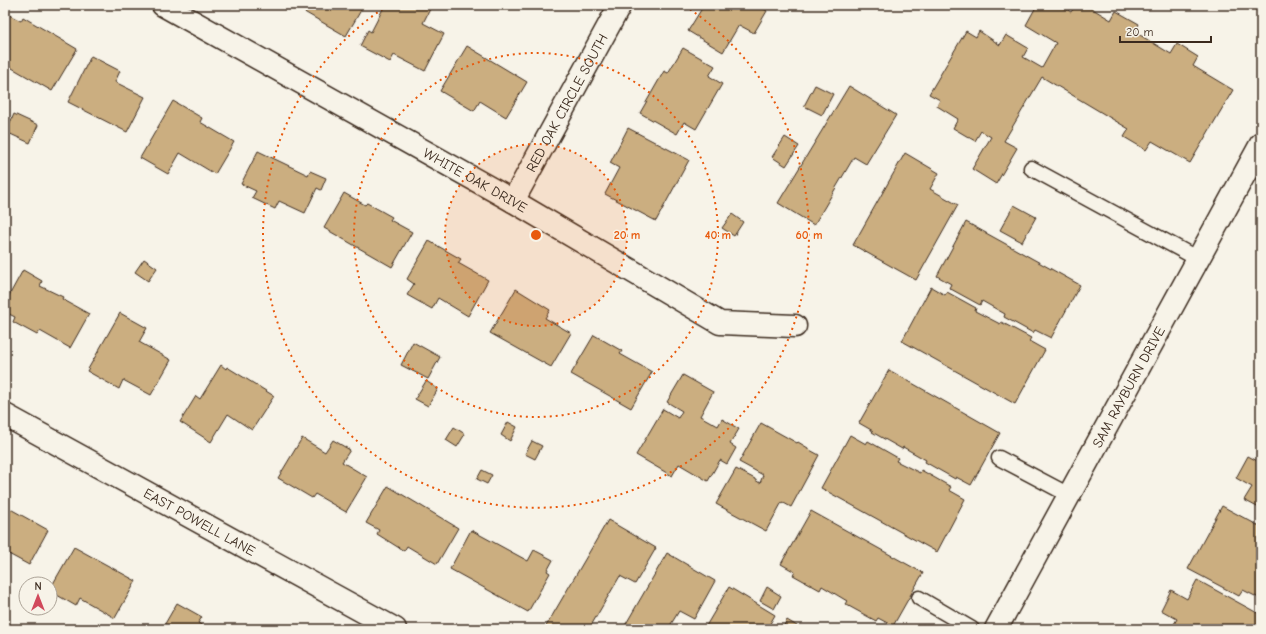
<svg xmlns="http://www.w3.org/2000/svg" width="1266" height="634" font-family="'Comic Neue',sans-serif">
  <rect width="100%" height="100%" fill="#f7f3e8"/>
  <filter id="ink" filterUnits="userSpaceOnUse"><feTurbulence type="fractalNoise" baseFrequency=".025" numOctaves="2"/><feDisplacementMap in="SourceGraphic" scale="8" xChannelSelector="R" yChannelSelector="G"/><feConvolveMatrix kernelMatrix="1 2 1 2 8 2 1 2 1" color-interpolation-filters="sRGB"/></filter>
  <g filter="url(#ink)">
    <g fill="#cbae80" stroke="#3b2a1e">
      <path d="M295 5H364L346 36 294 6Z"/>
      <path d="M385 5H427L431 7 423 23 444 34 425 71 394 55 390 62 360 46 368 30 371 32Z"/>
      <path d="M704 5H758L767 11 754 33 739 25 723 52 688 31Z"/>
      <path d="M1037 5H1059L1071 12 1076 5H1086L1111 20 1116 11 1139 24 1135 32 1171 54 1177 44 1198 57 1193 66 1233 90 1190 163 1152 141 1146 150 1124 137 1129 129 1042 77 1004 141 1017 148 996 184 972 169 991 137 981 131 975 141 953 128 958 119 937 106 940 100 929 94 966 31 976 37 979 31 1000 45 1006 35 1028 48 1023 57 1042 68 1056 43 1026 25Z"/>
      <path d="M9 15 21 21 23 17 77 49 52 91 5 64V22Z"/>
      <path d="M467 46 527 82 506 117 480 101 474 111 440 91Z"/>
      <path d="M683 48 715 66 709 76 722 84 696 129 684 122 677 134 640 113 664 71 668 73Z"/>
      <path d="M91 56 120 71 115 82 145 97 127 132 68 102Z"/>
      <path d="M815 85 833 94 822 115 804 106Z"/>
      <path d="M849 86 896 115 866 164 854 157 814 225 778 203Z"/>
      <path d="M173 101 202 118 200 122 234 142 215 174 180 153 168 174 140 158Z"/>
      <path d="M14 114 38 125 30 143 6 132Z"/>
      <path d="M628 128 689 160 656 221 605 194 619 168 610 163Z"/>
      <path d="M785 137 799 146 786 166 772 157Z"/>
      <path d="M258 151 308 175 310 171 326 178 321 190 317 188 305 213 279 201 275 209 252 198 256 191 241 184Z"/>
      <path d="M905 153 939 173 930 189 958 205 916 280 853 245Z"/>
      <path d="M344 193 365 205 367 203 392 217 390 220 412 232 392 267 324 228Z"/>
      <path d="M1014 205 1036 217 1022 242 1000 230Z"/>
      <path d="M732 214 743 222 734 236 722 228Z"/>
      <path d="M966 222 1080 285 1051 338 1035 330 1033 333 1004 317 1005 314 982 301 980 305 949 288 951 284 937 276Z"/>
      <path d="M429 241 461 259 458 263 488 280 468 316 438 298 432 309 407 295 414 284 407 279Z"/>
      <path d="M144 259 157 268 148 281 135 272Z"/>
      <path d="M23 270 42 281 40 286 63 297 62 299 89 314 70 348 40 331 37 335 13 322 15 317 5 312V303Z"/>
      <path d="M931 287 945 295 947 292 976 308 975 311 1000 324 1001 322 1031 338 1029 341 1045 350 1015 404 902 341Z"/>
      <path d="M516 289 550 310 545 318 571 333 551 367 490 333Z"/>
      <path d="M120 313 147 328 139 342 171 360 151 395 123 380 119 389 87 371Z"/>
      <path d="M594 335 622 351 620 354 652 372 631 408 571 374Z"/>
      <path d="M413 342 440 357 428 379 401 365Z"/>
      <path d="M221 365 226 369 227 367 274 396 252 430 228 414 211 442 180 422 196 396 200 399Z"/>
      <path d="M889 370 1000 433 971 485 956 477 955 479 925 462 926 460 903 447 902 449 872 432 873 431 859 423Z"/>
      <path d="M683 375 713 392 700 416 718 426 722 419 739 429 730 444 736 448 727 464 720 460 708 481 679 464 672 476 636 455 663 409 678 418 682 411 667 402Z"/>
      <path d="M426 381 438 389 428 406 415 399Z"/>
      <path d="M508 422 517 427 510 441 501 435Z"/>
      <path d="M761 423 797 443 798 442 808 448V449L819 455 791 507 782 502 766 531 716 504 736 469 755 479V480L760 483 763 475 739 462Z"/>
      <path d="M454 427 465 434 457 447 446 440Z"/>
      <path d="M850 435 866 444 868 441 898 458 896 461 920 473 921 470 951 487 949 490 965 499 937 552 821 488Z"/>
      <path d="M302 438 325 452 333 440 350 450 342 462 367 477 346 512 315 494 312 498 278 478Z"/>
      <path d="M532 441 542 446 535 459 525 454Z"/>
      <path d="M1248 456 1261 463V509L1244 500 1252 487 1236 478Z"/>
      <path d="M482 470 492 475 487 484 477 479Z"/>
      <path d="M388 486 458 528 437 564 407 546 404 551 377 534 379 530 366 523Z"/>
      <path d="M5 506 48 530 29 565 5 552Z"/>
      <path d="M1222 506 1261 527V599L1243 590 1239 596 1188 569Z"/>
      <path d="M811 511 923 573 893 626 878 618 876 621 845 604 847 601 822 586 820 590 793 575 795 572 781 564Z"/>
      <path d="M608 520 656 548 635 584 620 576 589 629H547L545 628Z"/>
      <path d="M471 530 528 561 534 550 553 560 547 571 550 573 528 612 450 569Z"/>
      <path d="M74 547 136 581 115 618 80 598 76 606 50 591V589Z"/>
      <path d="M667 553 715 581 694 619 679 611 668 629H623Z"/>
      <path d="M1197 580 1261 615V629H1171L1177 619 1161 610 1171 590 1187 599Z"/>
      <path d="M729 587 775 615 767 629H711L706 626Z"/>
      <path d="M767 587 781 596 774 609 760 601Z"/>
      <path d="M177 603 202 617 198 623 208 629H162Z"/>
      <path d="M787 620 802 629H782Z"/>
    </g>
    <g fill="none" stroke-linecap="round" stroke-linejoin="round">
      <g stroke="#3b2a1e" stroke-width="17">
        <g id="service">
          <path d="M1031 168 1198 259"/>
          <path d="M999 458 1069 495"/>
          <path d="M919 598 972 629"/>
        </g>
      </g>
      <g stroke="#3b2a1e" stroke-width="25">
        <g id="minor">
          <path id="s1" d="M163 5 513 201 720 323 795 326"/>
          <path id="s2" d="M513 201 620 5"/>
          <path id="s3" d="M5 415 395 629"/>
          <path id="s4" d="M996 629 1261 144"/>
        </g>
      </g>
      <use href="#service" stroke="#f7f3e8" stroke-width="14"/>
      <use href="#minor" stroke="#f7f3e8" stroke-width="22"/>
    </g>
  </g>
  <circle cx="536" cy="235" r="91" fill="#e8590c" fill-opacity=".12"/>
  <g fill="none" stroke="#e8590c" stroke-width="2" stroke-dasharray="2 4">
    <circle cx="536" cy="235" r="91"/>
    <circle cx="536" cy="235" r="182"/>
    <path d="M685 6A273 273 0 1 1 387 6"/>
  </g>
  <g text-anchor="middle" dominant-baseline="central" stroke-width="3" stroke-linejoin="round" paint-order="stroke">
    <g font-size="14" fill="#3b2a1e" stroke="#f7f3e8">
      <text stroke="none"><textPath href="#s2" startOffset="112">RED OAK CIRCLE SOUTH</textPath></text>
      <text stroke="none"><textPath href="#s1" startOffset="358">WHITE OAK DRIVE</textPath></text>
      <text stroke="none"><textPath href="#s4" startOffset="276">SAM RAYBURN DRIVE</textPath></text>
      <text stroke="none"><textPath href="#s3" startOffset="222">EAST POWELL LANE</textPath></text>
    </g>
  </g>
  <circle cx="536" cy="235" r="6" fill="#e8590c" stroke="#f7f3e8" stroke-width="2"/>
  <g font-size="12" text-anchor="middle" font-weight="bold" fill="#e8590c" stroke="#f7f3e8" stroke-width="3" stroke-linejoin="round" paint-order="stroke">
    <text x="627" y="239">20 m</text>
    <text x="718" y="239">40 m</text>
    <text x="809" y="239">60 m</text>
  </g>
  <rect width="1266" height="634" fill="none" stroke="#f7f3e8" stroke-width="20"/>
  <rect x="10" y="10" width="1246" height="614" fill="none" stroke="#3b2a1e" stroke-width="1.5" filter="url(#ink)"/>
  <g transform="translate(38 596)"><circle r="19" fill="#f7f3e8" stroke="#aca397"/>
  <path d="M0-3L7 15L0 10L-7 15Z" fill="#d1495b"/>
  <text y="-6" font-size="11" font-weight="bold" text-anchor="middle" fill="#3b2a1e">N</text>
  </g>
  <path d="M1120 36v6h91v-6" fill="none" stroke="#3b2a1e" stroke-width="2"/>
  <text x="1126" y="36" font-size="12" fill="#3b2a1e" stroke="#f7f3e8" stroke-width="3" paint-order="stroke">20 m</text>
</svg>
